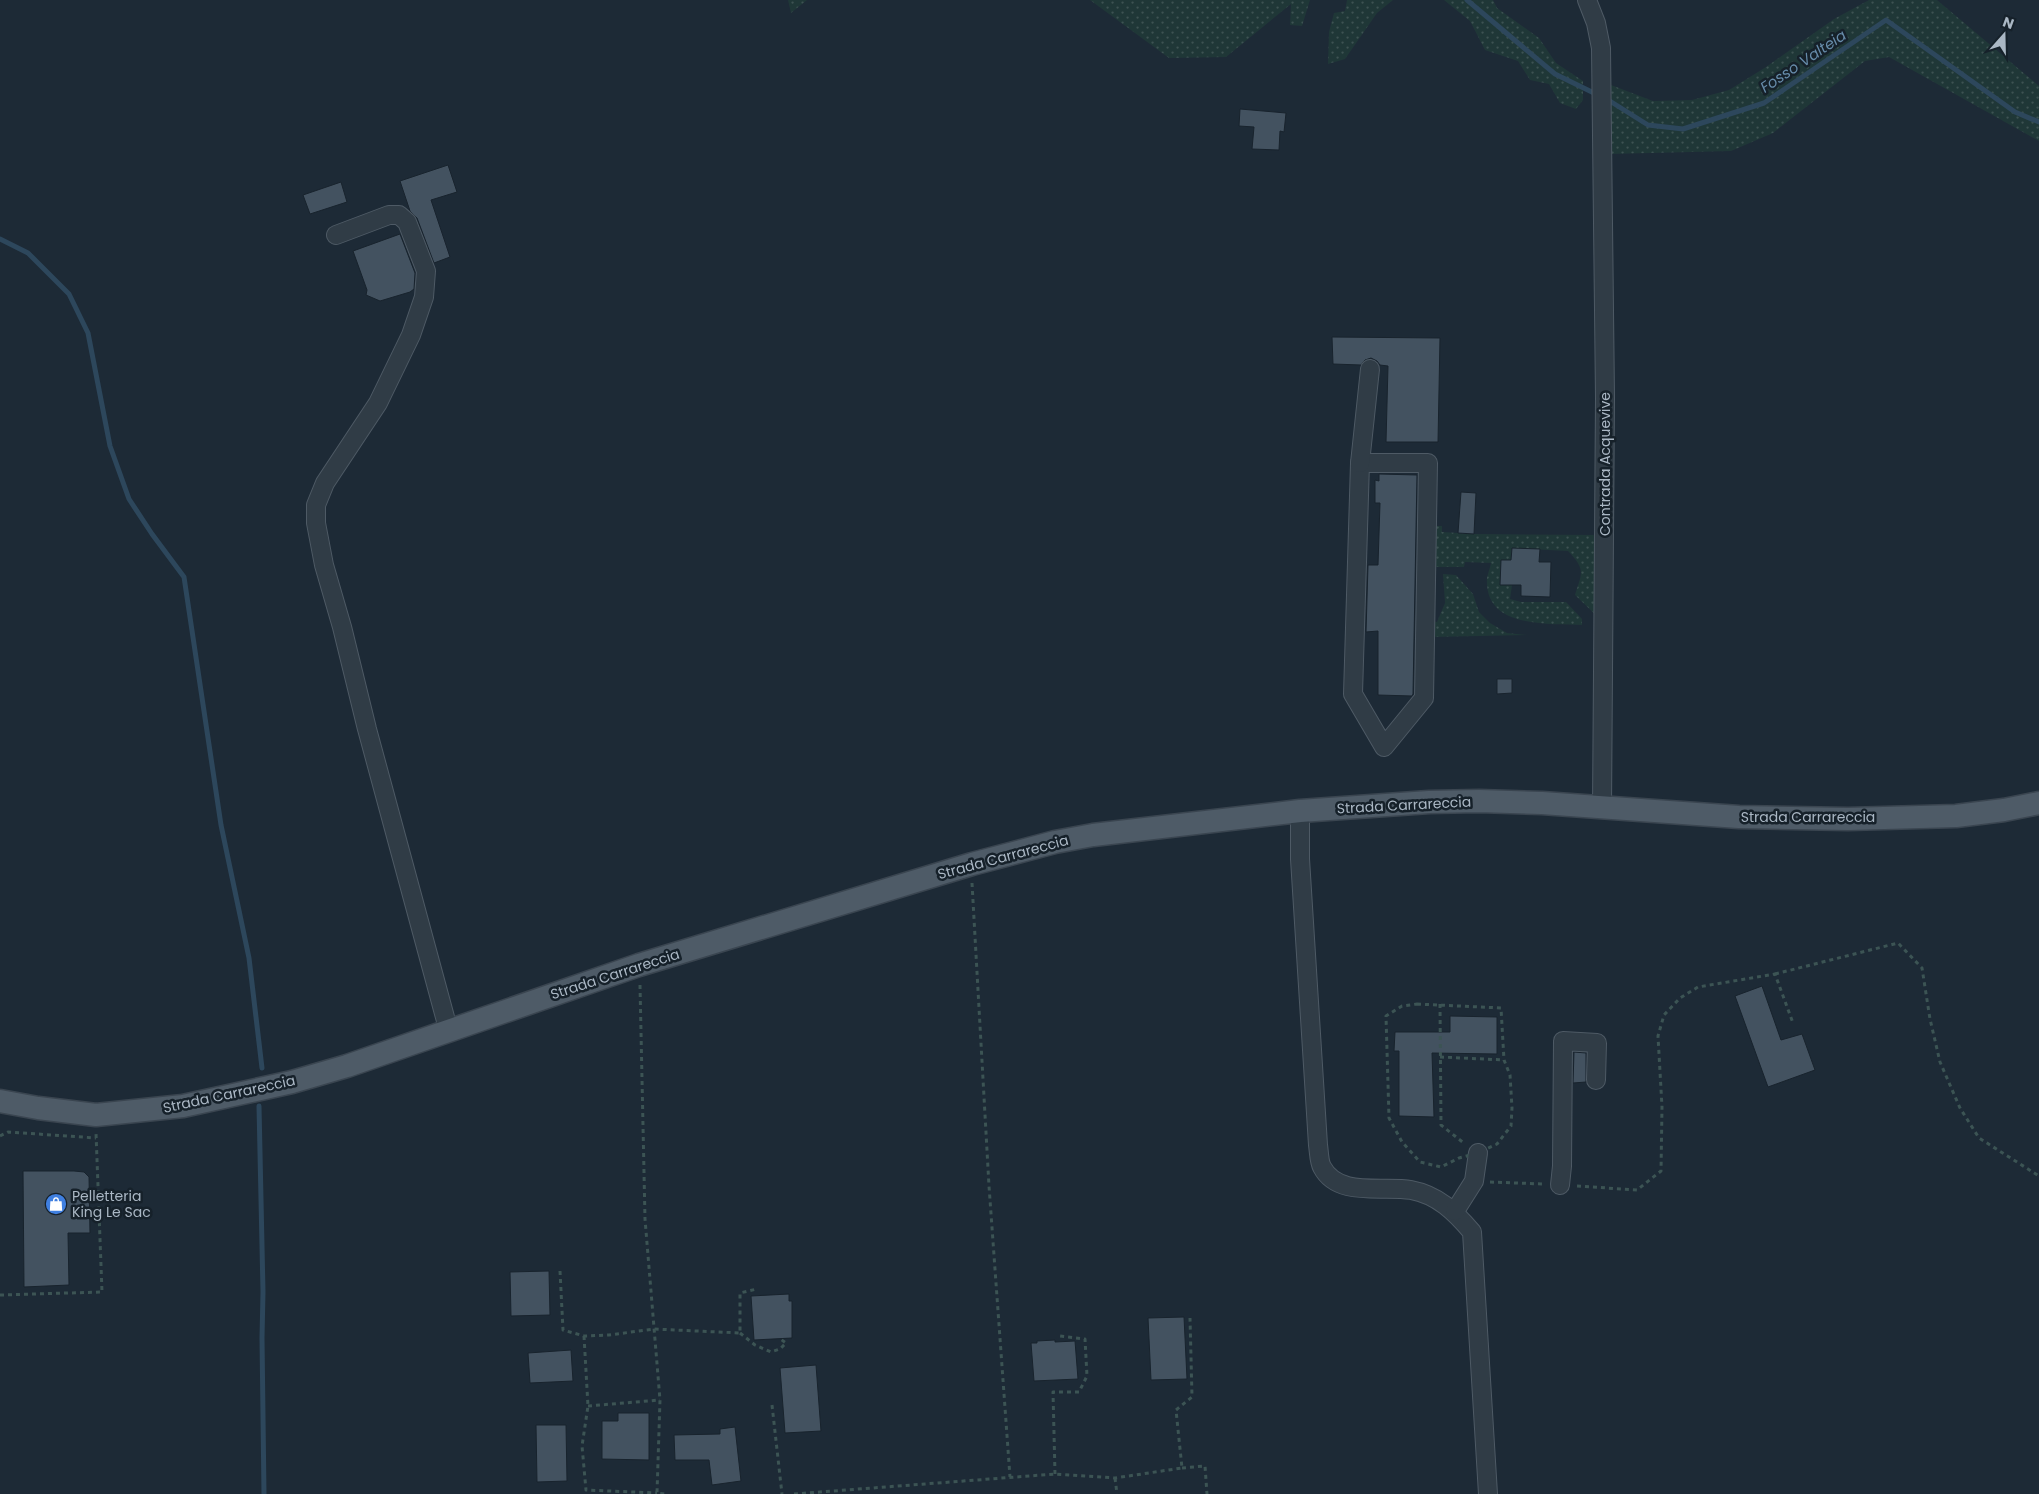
<svg xmlns="http://www.w3.org/2000/svg" width="2039" height="1494" font-family="Poppins,sans-serif">
  <defs>
    <pattern id="grass-dots" width="8" height="8" patternUnits="userSpaceOnUse" patternTransform="scale(1.25)"><rect width="8" height="8" fill="#1f3737"/><path d="M2 2h.1M6 6h.1" fill="none" stroke="#3d5252" stroke-width="1.8" stroke-linecap="round"/></pattern>
  </defs>
  <rect width="100%" height="100%" fill="#1d2a36"/>
  <g fill="url(#grass-dots)">
    <path d="M788 0H807L791 13Z"/>
    <path d="M1090 0H1310L1302 26 1290 25 1291 4 1226 57 1169 58Z"/>
    <path d="M1347 0H1393L1377 13 1345 59 1328 64 1329 32 1334 13 1345 11Z"/>
    <path d="M1444 0H1493L1497 8 1539 38 1556 63 1583 81V100L1576 109 1560 103 1549 84 1530 80 1518 61 1485 50 1470 21Z"/>
    <path d="M1869 0H1937L2039 86V141L1889 57 1865 61 1773 133 1731 151 1610 154 1611 85 1653 101 1692 100 1729 90 1766 67 1834 19Z"/>
    <path d="M1435 526H1442V532L1474 534 1600 535V619L1575 595C1582 572 1586 570 1568 551L1512 548 1511 560H1501L1500 584 1512 585 1510 599 1521 602H1566L1582 619V625C1548 623 1484 629 1487 578 1488 573 1490 568 1491 563L1465 562 1464 567H1434Z"/>
    <path d="M1443 574 1456 575 1473 594 1479 612 1490 623 1507 633 1527 635 1432 637V621L1437 622 1445 603Z"/>
  </g>
  <g fill="none" stroke-linecap="round" stroke-linejoin="round">
    <g stroke="#2d475c" stroke-width="5">
      <path d="M1467 0 1555 74 1598 95"/>
      <path d="M1605 98 1648 125 1683 129 1764 103 1886 20 2015 112 2039 122"/>
      <path d="M0 239 28 253 69 294 88 333 110 446 129 499 152 534 184 577 221 825 249 958 262 1068"/>
      <path d="M259 1106 263 1292 262 1338 264 1494"/>
    </g>
  </g>
  <g fill="#435260" stroke="#18232d">
    <path d="M1240 109 1286 113 1284 132 1280 131 1279 150 1252 149 1254 127 1239 126Z"/>
    <path d="M448 165 457 192 431 200 450 257 434 263 417 218 410 211 400 181Z"/>
    <path d="M341 182 347 202 310 214 303 195Z"/>
    <path d="M400 234 415 273 414 289 410 292 380 301 366 295 367 290 353 251Z"/>
    <path d="M1332 337 1440 338 1438 442H1386L1388 366 1380 365 1377 361 1371 358 1365 360 1361 365 1333 364Z"/>
    <path d="M1379 474 1417 475 1413 694 1412 696 1378 695V631L1366 632 1368 565H1378L1380 503H1375V480L1379 481Z"/>
    <path d="M1461 492 1476 493 1474 534 1458 533Z"/>
    <path d="M1512 548 1540 549 1539 562H1551L1550 597 1521 596V585H1500L1501 560H1511Z"/>
    <path d="M1497 679H1512V693L1497 694Z"/>
    <path d="M1762 986 1781 1040 1802 1034 1815 1070 1768 1087 1735 996Z"/>
    <path d="M1450 1016 1497 1017V1054L1432 1053 1434 1117 1399 1116V1051H1394L1395 1032H1450Z"/>
    <path d="M1574 1052 1586 1053V1082L1573 1083Z"/>
    <path d="M23 1171H74L84 1172 89 1177 90 1233H68L69 1285 24 1287Z"/>
    <path d="M549 1271 550 1315 511 1316 510 1272Z"/>
    <path d="M789 1294V1301H792V1338L754 1340 751 1296Z"/>
    <path d="M1184 1317 1187 1379 1151 1380 1148 1318Z"/>
    <path d="M1055 1340V1342L1075 1341 1078 1379 1034 1381 1031 1343H1037V1341Z"/>
    <path d="M571 1350 573 1381 530 1383 528 1353Z"/>
    <path d="M816 1365 821 1431 785 1433 780 1368Z"/>
    <path d="M618 1413H649V1460L602 1459V1421H618Z"/>
    <path d="M536 1425H566L567 1481 537 1482Z"/>
    <path d="M735 1427 741 1481 712 1485 709 1460H675L674 1435 720 1434V1429Z"/>
  </g>
  <g fill="none" stroke-linecap="round" stroke-linejoin="round">
    <g stroke="#4e5a65" stroke-width="20">
      <g id="minor">
        <path d="M1587 0 1596 23 1601 48 1605 398 1602 808"/>
        <path d="M336 235 389 215H399L407 222 426 271 424 297 411 335 378 403 325 483 316 505V523L324 565 342 627 367 729 449 1032"/>
        <path d="M1360 463H1428L1424 698 1384 747 1353 694Z"/>
        <path d="M1360 463 1370 369"/>
        <path d="M1300 811V859L1318 1145C1319 1151 1319 1162 1322 1167 1338 1198 1383 1185 1411 1190 1438 1195 1455 1212 1472 1232L1488 1494"/>
        <path d="M1560 1185 1562 1166 1563 1041 1597 1043 1596 1080"/>
        <path d="M1455 1211 1474 1181 1478 1153"/>
      </g>
    </g>
    <g stroke="#3a4550" stroke-width="25">
      <path id="major" d="M0 1101 38 1108 96 1115 183 1106 292 1082 347 1066 639 965 972 864 1055 842 1093 835 1300 811 1429 802 1479 801 1542 803 1739 817 1848 819 1956 816 2004 810 2039 803"/>
    </g>
    <g stroke="#3c5454" stroke-width="3" stroke-dasharray="4 4" stroke-linecap="butt">
      <path d="M972 883 989 1186 1010 1477"/>
      <path d="M1775 974 1898 943 1922 968 1930 1019 1940 1062 1960 1108 1979 1138 2039 1176"/>
      <path d="M640 985 645 1219 660 1400 657 1493 665 1494"/>
      <path d="M1417 1004 1501 1008 1504 1060 1510 1075 1512 1108 1511 1126 1497 1144 1478 1153 1459 1158 1441 1167 1420 1162 1402 1142 1389 1118 1386 1016 1402 1006Z"/>
      <path d="M1440 1004 1441 1125 1465 1144"/>
      <path d="M1440 1057 1504 1060"/>
      <path d="M0 1136 8 1132 96 1138"/>
      <path d="M1490 1182 1543 1184"/>
      <path d="M1577 1186 1637 1190 1661 1171 1662 1107 1658 1036 1664 1015 1680 998 1698 987 1775 974 1793 1023"/>
      <path d="M560 1271 563 1330 584 1336 609 1335 654 1329 740 1333V1293L757 1289"/>
      <path d="M0 1295 102 1292 96 1133"/>
      <path d="M740 1333 755 1345 771 1352 780 1349 786 1343 779 1338"/>
      <path d="M584 1336 588 1406 582 1446 586 1490 657 1493"/>
      <path d="M772 1405 782 1494"/>
      <path d="M588 1406 660 1400"/>
      <path d="M1182 1468 1205 1466 1207 1494"/>
      <path d="M1055 1474 1053 1392H1079L1087 1376 1085 1339 1060 1336"/>
      <path d="M1115 1478 1117 1494"/>
      <path d="M794 1494 1055 1474 1115 1478 1182 1468 1176 1410 1192 1397 1190 1318"/>
    </g>
    <use href="#minor" stroke="#303c46" stroke-width="18"/>
    <use href="#major" stroke="#4e5b67" stroke-width="22"/>
  </g>
  <defs>
    <g id="shop-disc" transform="scale(1.125)"><circle r="9.5" fill="#3f7fe0" stroke="#16212a"/><path d="M-5-2.5h2.3a2.7 3.5 0 0 1 5.4 0H5L5.5 6h-11ZM-1.5-2.5h3a1.5 2.3 0 0 0-3 0Z" fill="#fff"/></g>
  </defs>
  <g fill-rule="evenodd">
    <use href="#shop-disc" x="56" y="1204"/>
  </g>
  <g text-anchor="middle" dominant-baseline="central" stroke-width="5" stroke-linejoin="round" paint-order="stroke">
    <g font-size="14" fill="#aab7c4" stroke="#16212a">
      <text transform="translate(1605 464) rotate(-90)">Contrada Acquevive</text>
      <text transform="translate(1404 805) rotate(-3)">Strada Carrareccia</text>
      <text x="1808" y="817">Strada Carrareccia</text>
      <text transform="translate(1003 857) rotate(-15)">Strada Carrareccia</text>
      <text transform="translate(615 974) rotate(-18)">Strada Carrareccia</text>
      <text transform="translate(229 1094) rotate(-12)">Strada Carrareccia</text>
    </g>
    <g font-size="14" fill="#aab7c4" stroke="#16212a" text-anchor="start">
      <text x="72" y="1196">Pelletteria<tspan x="72" dy="16">King Le Sac</tspan></text>
    </g>
    <g font-size="15" font-style="italic" fill="#678caa" stroke="#16212a">
      <text transform="translate(1803 61) rotate(-34)">Fosso Valteia</text>
    </g>
  </g>
  <g transform="translate(2004 35) rotate(20)" stroke="#16212a" stroke-width="4" paint-order="stroke">
  <path d="M0-4L9 19L0 12L-9 19Z" fill="#aab7c4"/>
  <text y="-8" font-size="14" font-weight="bold" text-anchor="middle" fill="#aab7c4">N</text>
  </g>
</svg>
